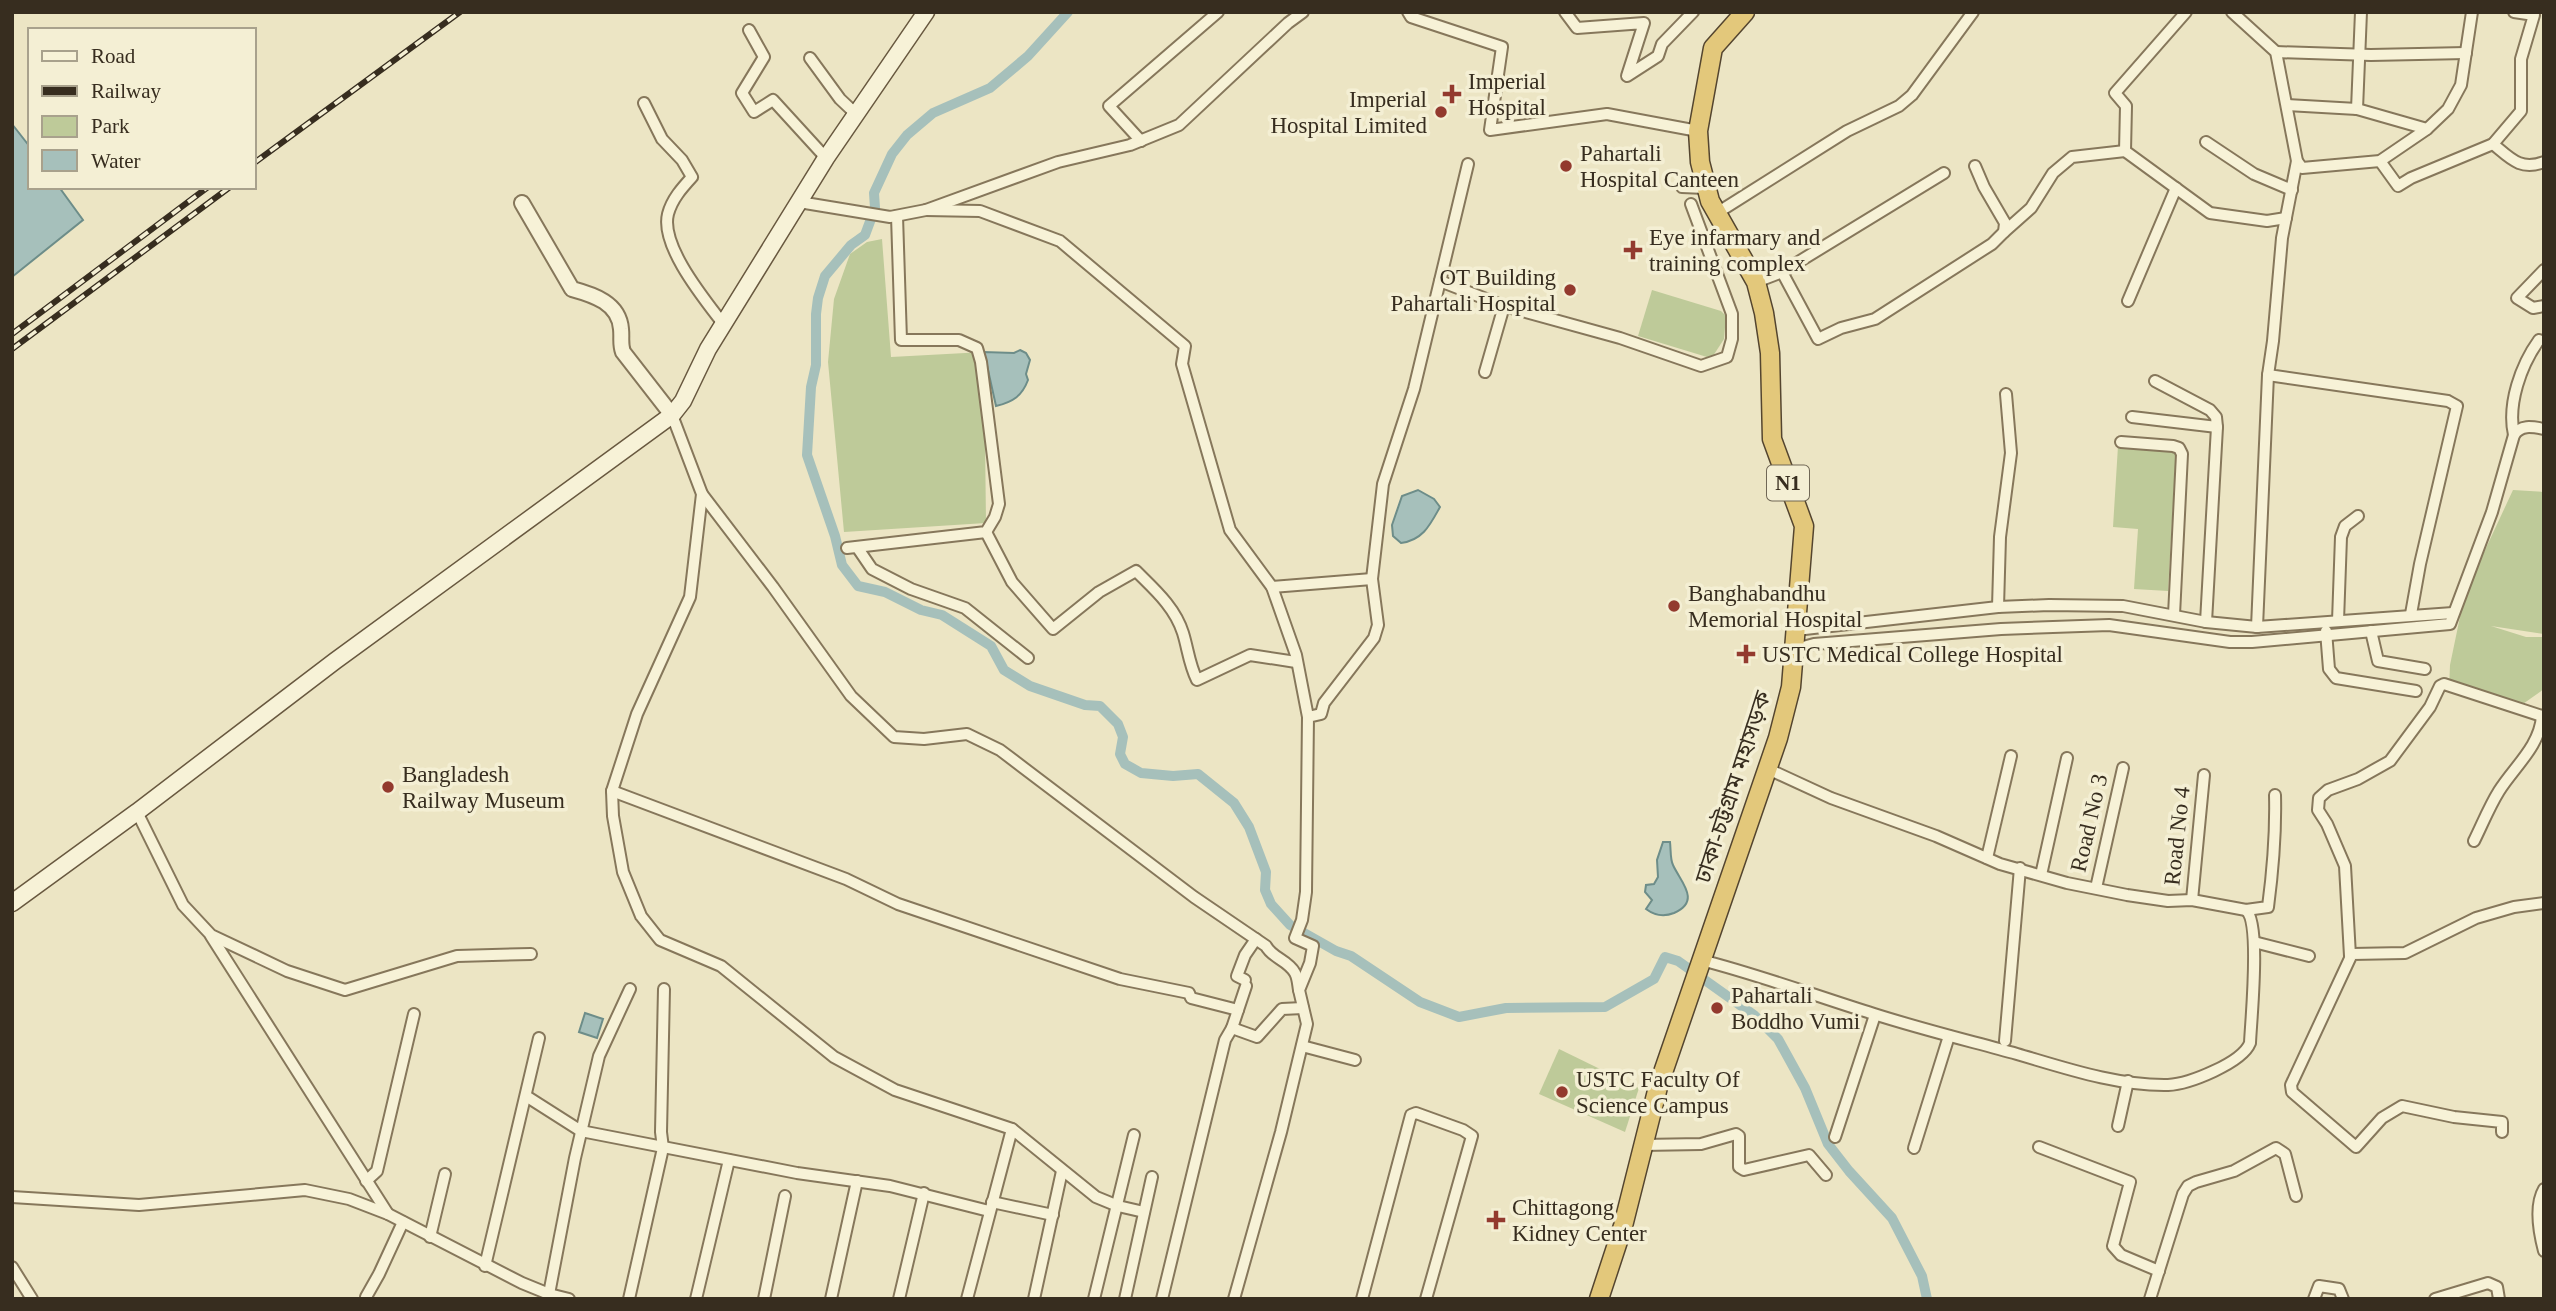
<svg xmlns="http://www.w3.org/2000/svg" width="2556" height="1311" font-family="'Times New Roman','Noto Sans Bengali',serif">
  <rect width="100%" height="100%" fill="#ece5c4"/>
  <g fill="#beca99">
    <path d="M882 239 891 357 984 352 986 523 844 532 828 362 834 299 850 254 867 242Z"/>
    <path d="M1652 290 1721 311 1726 316 1724 339 1713 356 1707 357 1638 336Z"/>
    <path d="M2118 446 2176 450 2168 591 2134 589 2138 529 2113 527Z"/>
    <path d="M2513 490 2544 492V634L2491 626 2526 637H2544V689L2520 706 2449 690 2450 665 2461 612 2458 608Z"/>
    <path d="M1559 1049 1639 1088 1625 1132 1539 1094Z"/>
  </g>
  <g fill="#a6c0bb" stroke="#6d8d89" stroke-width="2">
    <path d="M12 124 30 147V187H59L83 220 12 277Z"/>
    <path d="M1020 350 1026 353 1030 360 1026 374 1028 380C1022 396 1013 402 996 406L984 352 1014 353Z"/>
    <path d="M1418 490 1434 499 1440 507C1430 525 1423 540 1401 543L1393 536 1392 525 1402 496Z"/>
    <path d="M1663 842H1670C1671 850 1670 859 1673 865 1680 881 1702 901 1674 913 1664 917 1654 915 1646 909L1652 900 1645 892 1646 885 1654 884 1658 877 1657 860Z"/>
    <path d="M585 1013 603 1019 597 1038 579 1032Z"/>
  </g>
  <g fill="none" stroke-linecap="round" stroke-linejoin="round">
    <path stroke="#a6c0bb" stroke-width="10" d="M1068 12 1028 56 990 88 933 113 907 135 892 154 874 193 875 208 865 235 851 245 825 276 818 298 816 314V365L811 387 807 455 835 536 842 565 858 586 885 592 921 610 942 615 991 646 1004 670 1030 686 1085 705 1100 706 1118 724 1123 737 1120 754 1125 764 1141 773 1173 776 1198 774 1234 803 1249 827 1266 872 1265 890 1271 904 1290 925 1336 951 1351 956 1420 1002 1459 1017 1506 1008 1605 1007 1654 979 1665 957 1678 961 1754 1015 1778 1039 1805 1088 1828 1144 1849 1171 1892 1218 1922 1276 1927 1299"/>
    <g stroke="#86775b" stroke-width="14">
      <g id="minor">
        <path d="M1408 12 1411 17 1502 47 1490 130 1607 114 1698 131"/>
        <path d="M1565 12 1577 28 1644 23 1627 76 1658 56 1662 44 1693 12"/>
        <path d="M2186 12 2115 93 2126 106 2125 151 2210 213 2267 221 2286 218"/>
        <path d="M2232 12 2276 52 2297 161 2302 168 2380 161 2427 129 2448 109 2461 85 2472 12"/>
        <path d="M749 30 764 57 742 93 754 112 773 100 826 158"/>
        <path d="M2276 52 2371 55 2466 53"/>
        <path d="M810 58 840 99 857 115"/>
        <path d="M644 103 662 139 682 160 692 177C682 188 672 199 668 214 660 246 705 300 724 325"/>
        <path d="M2287 105 2357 109 2427 129"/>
        <path d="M2357 109 2361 12"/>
        <path d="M1141 141 1109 106 1218 12"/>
        <path d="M2206 142 2254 174 2292 190"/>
        <path d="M2493 144C2510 158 2520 171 2544 162"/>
        <path d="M2297 161 2282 238 2273 341 2268 375 2448 401 2457 406 2420 564 2411 614"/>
        <path d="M2380 161 2398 186 2411 178 2493 144 2521 111V59L2534 15 2514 12"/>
        <path d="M1682 187 1705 188"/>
        <path d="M799 202 890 217 926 210 1058 162 1130 145 1179 125 1288 23 1303 12"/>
        <path d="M926 210 980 211 1060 241 1185 346 1182 364 1230 530 1272 587 1296 655 1308 717"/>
        <path d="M1717 213 1847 131 1899 106 1912 95 1973 12"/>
        <path d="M2004 232 2031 208 2053 173 2072 157 2125 151"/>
        <path d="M2544 270 2517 298 2533 308 2544 306"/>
        <path d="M1782 272 1818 339 1841 328 1875 319 1992 244 2004 232 2005 223 1984 187 1975 166"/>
        <path d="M1440 281 1504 306"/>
        <path d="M1756 282 1782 272 1944 173"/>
        <path d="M2128 301 2176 188"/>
        <path d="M1485 372 1504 306 1620 338 1701 366 1727 357 1732 339V314L1691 204"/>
        <path d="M2155 381 2210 410 2216 417 2217 427 2206 622"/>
        <path d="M672 415 702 494 690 597 637 714 612 791 613 816 623 872 641 916 660 940 721 966 834 1057 895 1090 1012 1129 1096 1197 1118 1206 1144 1212"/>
        <path d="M2132 417 2217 427"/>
        <path d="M2514 435C2507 404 2521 365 2539 340"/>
        <path d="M2121 442 2173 446 2179 448 2182 454 2174 615"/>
        <path d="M702 494 773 587 851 696 894 737 924 739 967 734 1000 750 1194 897 1266 946C1272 958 1288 960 1295 973 1298 978 1298 985 1299 990"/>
        <path d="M986 532 1012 582 1053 629 1099 592 1136 571C1154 589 1175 607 1183 633 1188 649 1189 664 1197 680L1250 655 1296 662"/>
        <path d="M857 547 872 569 911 589 965 608 1028 658"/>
        <path d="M847 548 986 532 995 517 999 504 981 362 977 348 959 340H901L897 216"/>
        <path d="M1272 587 1372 579"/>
        <path d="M1998 607 2000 537 2011 453 2006 394"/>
        <path d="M2338 621 2341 537 2345 526 2358 516"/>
        <path d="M2257 627 2268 375"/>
        <path d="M1796 630 1998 607 2049 605 2123 606 2206 622 2257 627 2453 613"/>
        <path d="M2326 631 2329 669 2336 678 2416 691"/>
        <path d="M2371 631 2378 661 2425 669"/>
        <path d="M1796 649 1814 644 2001 629 2109 625 2230 642H2252L2450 624 2492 512 2514 435C2521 424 2533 427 2544 429"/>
        <path d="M1768 769 1831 798 1936 836 2000 864 2067 883 2127 895 2168 901 2192 900 2246 910 2268 907C2273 869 2276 833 2275 795"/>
        <path d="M612 791 846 879 898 904 1120 979 1189 993 1191 998 1238 1010"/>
        <path d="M137 812 183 905 211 935 287 971 345 990 457 956 531 954"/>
        <path d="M1987 858 2011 756"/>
        <path d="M2041 875 2067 758"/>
        <path d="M2096 888 2123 768"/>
        <path d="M2192 900 2204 775"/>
        <path d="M211 936 388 1214"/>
        <path d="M2254 942 2309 956"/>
        <path d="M2350 956 2345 866 2327 824 2318 810 2319 798 2328 790 2358 779 2390 761 2430 707 2440 686 2444 684 2542 716C2540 746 2514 767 2499 791 2489 807 2482 825 2474 841"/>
        <path d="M1701 960C1760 975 1816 996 1874 1014 1921 1029 1970 1041 2017 1054 2065 1068 2117 1086 2168 1085 2189 1084 2242 1063 2250 1043 2251 1019 2261 923 2246 910"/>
        <path d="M1245 980 1237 976 1245 955 1256 939"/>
        <path d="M1232 1028 1246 986"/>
        <path d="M2005 1041 2020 868"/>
        <path d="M1302 1046 1355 1060"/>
        <path d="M526 1096 581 1131 797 1173 890 1186 989 1211"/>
        <path d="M2118 1126 2128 1081"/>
        <path d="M2502 1132V1122L2454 1117 2402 1106 2382 1118 2356 1147 2292 1092 2291 1085 2352 954 2405 953 2476 918 2514 907 2544 903"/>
        <path d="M1835 1137 1875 1015"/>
        <path d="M1643 1145 1701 1144 1736 1134 1739 1136V1167L1744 1170 1809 1155 1826 1175"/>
        <path d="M2039 1147 2130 1182 2113 1246 2121 1255 2159 1271"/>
        <path d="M1914 1148 1949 1036"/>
        <path d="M366 1181 377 1171 414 1014"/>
        <path d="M2544 1189C2534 1206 2539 1232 2544 1251"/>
        <path d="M12 1197 139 1205 305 1190 349 1199 388 1214 522 1283 549 1294 569 1299"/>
        <path d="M992 1202 1053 1215"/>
        <path d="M430 1237 445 1174"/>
        <path d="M485 1266 539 1038"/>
        <path d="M12 1267 32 1299"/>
        <path d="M549 1294 575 1158 599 1056 630 989"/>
        <path d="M366 1297 379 1274 403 1222"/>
        <path d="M629 1299 663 1148 661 1132 664 989"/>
        <path d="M696 1299 729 1160"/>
        <path d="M764 1299 785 1196"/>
        <path d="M831 1299 857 1181"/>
        <path d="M899 1299 924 1193"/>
        <path d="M967 1299 1012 1129"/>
        <path d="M1034 1299 1062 1171"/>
        <path d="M1094 1299 1134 1135"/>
        <path d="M1125 1299 1152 1177"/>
        <path d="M1162 1299 1225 1040 1232 1028 1257 1037 1282 1009 1303 1008"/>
        <path d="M1234 1299 1281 1132 1307 1024 1299 990 1310 963 1313 946 1295 938 1302 920 1306 892 1308 717 1321 714 1324 703 1374 638 1378 625 1372 579 1383 484 1414 389 1468 164"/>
        <path d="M1362 1299 1411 1115 1416 1113 1463 1130 1472 1136 1426 1299"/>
        <path d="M2150 1299 2183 1194 2188 1186 2196 1182 2234 1171 2276 1148 2285 1154 2296 1196"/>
        <path d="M2314 1299 2319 1286 2339 1289 2343 1299"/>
        <path d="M2435 1299 2488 1283 2497 1287 2499 1299"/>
      </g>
    </g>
    <g stroke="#86775b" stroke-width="18">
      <path id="tertiary" d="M522 203 572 289C594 295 619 303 621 329 622 338 620 344 623 352L672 415"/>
    </g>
    <g stroke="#68583f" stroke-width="19">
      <path id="secondary" d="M12 903 137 812 335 661 672 415 683 401 708 349 826 158 926 12"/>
    </g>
    <g stroke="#54452f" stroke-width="21">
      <path id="trunk" d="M1599 1299 1623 1226 1658 1087 1778 738 1791 687 1804 526 1772 439 1770 353 1764 313 1756 282 1710 201 1700 162 1698 131 1713 48 1745 12"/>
    </g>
    <use href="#minor" stroke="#f7f2d7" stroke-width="10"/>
    <use href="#tertiary" stroke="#f7f2d7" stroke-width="14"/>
    <use href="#secondary" stroke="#f7f2d7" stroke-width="16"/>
    <use href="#trunk" stroke="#e3c87b" stroke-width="18"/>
    <g stroke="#372d1f" stroke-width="6">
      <g id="rail">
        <path d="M254 163 460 12"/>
        <path d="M12 334 208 187"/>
        <path d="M12 349 230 187"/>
      </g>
    </g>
    <use href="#rail" stroke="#f4efd4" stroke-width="3.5" stroke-dasharray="10" stroke-linecap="butt"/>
  </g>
  <g fill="#933a2e" stroke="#f4efd4" stroke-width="2.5">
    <path d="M1448.5 83.5h7v7h7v7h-7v7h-7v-7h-7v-7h7z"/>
    <circle cx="1441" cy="112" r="7"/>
    <circle cx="1566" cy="166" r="7"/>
    <path d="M1629.5 239.5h7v7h7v7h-7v7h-7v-7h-7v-7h7z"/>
    <circle cx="1570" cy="290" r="7"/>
    <circle cx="1674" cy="606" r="7"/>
    <path d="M1742.5 643.5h7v7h7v7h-7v7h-7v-7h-7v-7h7z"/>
    <circle cx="388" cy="787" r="7"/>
    <circle cx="1717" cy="1008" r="7"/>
    <circle cx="1562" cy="1092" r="7"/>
    <path d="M1492.5 1209.5h7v7h7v7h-7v7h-7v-7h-7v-7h7z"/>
  </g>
  <g text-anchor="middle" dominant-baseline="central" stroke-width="7" stroke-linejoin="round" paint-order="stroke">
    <rect fill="#f4efd4" stroke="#706755" stroke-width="2" x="1767" y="465.5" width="42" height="35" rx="5"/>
    <g font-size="21" font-weight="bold" fill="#372d1f">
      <text x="1788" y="483">N1</text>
    </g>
    <g font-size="23" fill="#372d1f" stroke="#f4efd4" text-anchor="start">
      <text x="1468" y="81">Imperial<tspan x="1468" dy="26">Hospital</tspan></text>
      <text x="1427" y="99" text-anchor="end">Imperial<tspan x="1427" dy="26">Hospital Limited</tspan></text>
      <text x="1580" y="153">Pahartali<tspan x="1580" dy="26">Hospital Canteen</tspan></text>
      <text x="1649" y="237">Eye infarmary and<tspan x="1649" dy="26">training complex</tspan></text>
      <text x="1556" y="277" text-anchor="end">OT Building<tspan x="1556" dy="26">Pahartali Hospital</tspan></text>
      <text x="1688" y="593">Banghabandhu<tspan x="1688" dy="26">Memorial Hospital</tspan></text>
      <text x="1762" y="654">USTC Medical College Hospital</text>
      <text x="402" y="774">Bangladesh<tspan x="402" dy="26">Railway Museum</tspan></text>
      <text x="1731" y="995">Pahartali<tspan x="1731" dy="26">Boddho Vumi</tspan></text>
      <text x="1576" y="1079">USTC Faculty Of<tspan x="1576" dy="26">Science Campus</tspan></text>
      <text x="1512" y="1207">Chittagong<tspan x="1512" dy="26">Kidney Center</tspan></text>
    </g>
    <g font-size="23" fill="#372d1f" stroke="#f4efd4">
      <text transform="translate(1733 787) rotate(-72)">ঢাকা-চট্টগ্রাম মহাসড়ক</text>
      <text transform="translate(2089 823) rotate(-77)">Road No 3</text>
      <text transform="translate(2177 836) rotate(-84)">Road No 4</text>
    </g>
  </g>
  <rect width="2556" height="1311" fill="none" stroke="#372d1f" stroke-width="28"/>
  <rect x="28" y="28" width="228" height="161" fill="#f4efd4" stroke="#a8a18c" stroke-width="2"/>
  <rect x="42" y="51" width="35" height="10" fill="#f7f2d7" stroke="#a8a18c" stroke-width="2"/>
  <text x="91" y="63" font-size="21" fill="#372d1f">Road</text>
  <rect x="42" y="86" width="35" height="10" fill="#372d1f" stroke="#a8a18c" stroke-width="2"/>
  <text x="91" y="98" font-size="21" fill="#372d1f">Railway</text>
  <rect x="42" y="116" width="35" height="21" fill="#beca99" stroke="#a8a18c" stroke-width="2"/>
  <text x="91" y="133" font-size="21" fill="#372d1f">Park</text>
  <rect x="42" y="150" width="35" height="21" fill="#a6c0bb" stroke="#a8a18c" stroke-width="2"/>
  <text x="91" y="168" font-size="21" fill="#372d1f">Water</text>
</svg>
